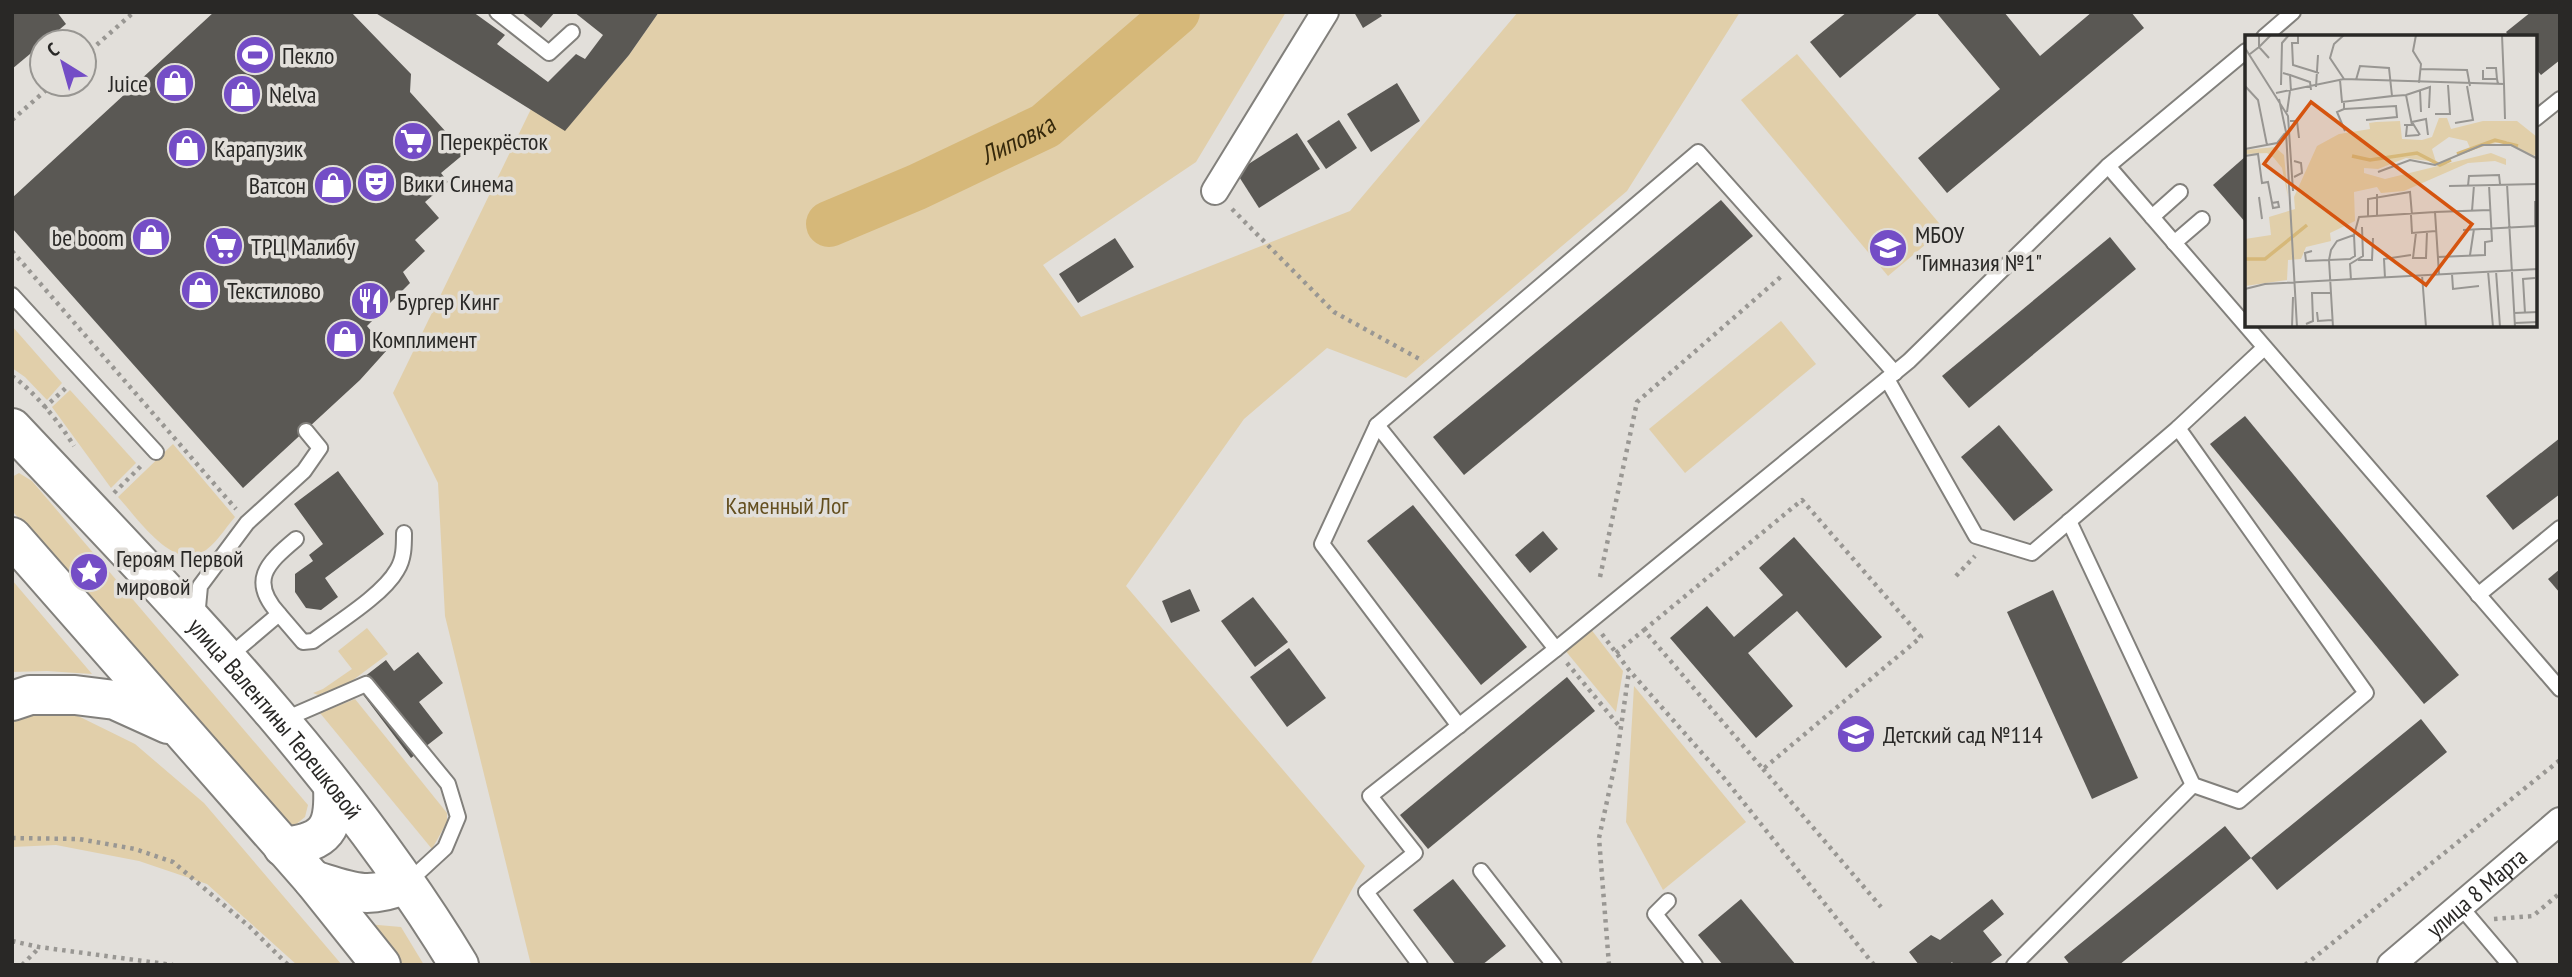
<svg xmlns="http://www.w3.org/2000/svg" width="2572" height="977" font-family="'PT Sans Narrow',sans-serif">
  <rect width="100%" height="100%" fill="#e2dfda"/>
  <g fill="#e1cfaa">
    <path d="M659 12H1286L1196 162 1043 265 1081 317 1350 211 1518 12H1740L1627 191 1406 378 1327 348 1244 419 1126 586 1365 866 1310 965H531L445 616 438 483 393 393 531 109 565 130 629 55Z"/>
    <path d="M1797 54 1944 229 1888 276 1741 100Z"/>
    <path d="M1781 321 1816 364 1685 473 1649 429Z"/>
    <path d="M12 326 62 383 47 400 25 377 12 368Z"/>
    <path d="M70 390 136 463 111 488 52 407Z"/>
    <path d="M173 444 235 517C225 528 215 546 201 553 171 569 136 516 118 497Z"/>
    <path d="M19 473 32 481 308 805 305 817 294 826 282 824 14 513 12 509V477Z"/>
    <path d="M12 580 92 674 47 671 12 672Z"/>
    <path d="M367 628 388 654 349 683 318 695 313 693 323 689 352 669 338 651Z"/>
    <path d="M1590 628 1623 671 1616 712 1564 649Z"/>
    <path d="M1634 686 1746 822 1663 890 1626 822Z"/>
    <path d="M355 699 447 813V822L432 849 320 713Z"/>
    <path d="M36 709 74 714 135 744 204 803 342 965H297L207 884 139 861 56 845 12 847V717Z"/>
    <path d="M355 923 401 927 424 965H390Z"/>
  </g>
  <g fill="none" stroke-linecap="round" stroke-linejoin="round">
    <path stroke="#d6b879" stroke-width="46" id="s1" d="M829 224 917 187 1045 126 1177 12"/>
  </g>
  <g fill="#5a5854">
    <path d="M12 12H57L66 24 12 69Z"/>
    <path d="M214 12H351L411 74 410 92 465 153 441 173 448 182 425 202 439 218 415 240 425 251 403 272 410 283 367 326 387 350 360 380 243 488 12 228V198Z"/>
    <path d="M374 12H473L505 35 497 44 548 82 576 54 585 59 603 35 574 12H659L629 55 565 131Z"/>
    <path d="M521 12H555L541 28Z"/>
    <path d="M1354 12H1379L1382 16 1363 28Z"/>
    <path d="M1847 12H1919L1840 78 1810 42Z"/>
    <path d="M1936 12H2004L2040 56 2092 12H2131L2144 28 1947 193 1918 158 2000 89Z"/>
    <path d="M2531 12H2560V60L2541 75 2535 68V37H2510L2506 32Z"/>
    <path d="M1397 83 1420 121 1371 152 1347 114Z"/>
    <path d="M1339 120 1357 148 1326 169 1307 141Z"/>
    <path d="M1297 133 1320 169 1259 208 1236 172Z"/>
    <path d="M2246 156V223L2213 185Z"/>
    <path d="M1721 200 1753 236 1464 475 1433 437Z"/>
    <path d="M2110 237 2136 269 1969 408 1942 376Z"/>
    <path d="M1115 238 1134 267 1078 303 1059 274Z"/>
    <path d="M2245 416 2459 675 2424 704 2210 444Z"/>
    <path d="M1999 425 2053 490 2014 521 1961 457Z"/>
    <path d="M2560 438V494L2513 530 2486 496Z"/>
    <path d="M338 471 384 534 325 578 338 597 321 610 306 608 295 592V574L313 561 309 555 323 544 294 504Z"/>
    <path d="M1413 505 1527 647 1481 685 1367 541Z"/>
    <path d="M1543 531 1558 549 1530 573 1515 555Z"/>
    <path d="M1794 537 1882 637 1846 668 1797 611 1748 653 1793 706 1756 738 1670 638 1707 606 1734 637 1783 595 1759 568Z"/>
    <path d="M2560 569V593L2548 579Z"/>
    <path d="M1190 589 1200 611 1171 623 1162 601Z"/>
    <path d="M2053 590 2138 778 2092 799 2007 612Z"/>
    <path d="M1253 597 1288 642 1255 667 1221 621Z"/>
    <path d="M1289 648 1326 698 1287 727 1250 677Z"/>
    <path d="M418 652 443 683 419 702 443 733 411 758 355 684 386 660 394 671Z"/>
    <path d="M1567 677 1595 711 1428 849 1400 815Z"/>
    <path d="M2421 719 2447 752 2277 890 2251 858 2119 965H2070L2064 957 2225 826 2251 858Z"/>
    <path d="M1453 879 1506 946 1482 965H1456L1413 910Z"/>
    <path d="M1741 899 1796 965H1723L1698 935Z"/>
    <path d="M1992 899 2004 914 1983 931 2002 955 1988 965H1954L1952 962 1949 965H1919L1909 952 1931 935 1940 940Z"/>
  </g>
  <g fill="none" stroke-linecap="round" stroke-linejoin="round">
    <g stroke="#82807c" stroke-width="18">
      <g id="lane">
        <path d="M497 12 549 53 572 32"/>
        <path d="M2264 37 2293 12"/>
        <path d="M2246 51 2108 166 2560 689"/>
        <path d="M2535 119 2560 99"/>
        <path d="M2152 217 2180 192"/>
        <path d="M2174 243 2202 219"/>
        <path d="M12 295 156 452"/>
        <path d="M1887 379 1976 536 2032 553 2178 428 2264 348"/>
        <path d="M1377 425 1556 649"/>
        <path d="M2069 521 2193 785 2239 801 2366 693 2178 428"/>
        <path d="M2478 595 2560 528"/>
        <path d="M279 614 303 642 313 641C337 623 383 595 397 570 404 559 404 546 404 533"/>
        <path d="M197 618 200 586 247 523 304 471 320 448 306 431"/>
        <path d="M227 658 279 614C249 581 266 564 296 539"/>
        <path d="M283 720 366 684 448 784 458 817 445 848 407 883"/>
        <path d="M1459 726 1322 544 1377 425 1698 152 1895 373"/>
        <path d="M1481 871 1554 965"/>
        <path d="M1668 901 1655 914 1695 965"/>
        <path d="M2460 906 2510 965"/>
        <path d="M1420 965 1366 892 1415 853 1370 796 1556 649 1909 361 2108 166"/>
        <path d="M2014 965 2193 785"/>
      </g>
    </g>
    <g stroke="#82807c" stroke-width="30">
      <g id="street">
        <path d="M1215 191 1325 12"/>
        <path id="s2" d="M2391 965 2560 821"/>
      </g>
    </g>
    <g stroke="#82807c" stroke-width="42">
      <g id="secondary">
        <path id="s3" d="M12 428C171 597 338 765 459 965"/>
        <path d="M12 537 313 880 381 965"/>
        <path d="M12 701 30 695H75L115 700 168 724"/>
        <path d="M283 847C327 842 335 829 333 786"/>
        <path d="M313 880C352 892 367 900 406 884"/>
      </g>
    </g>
    <g stroke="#999793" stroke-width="4.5" stroke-dasharray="3.5 5" stroke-linecap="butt">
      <path d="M84 56 134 12"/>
      <path d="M12 120 53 84"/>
      <path d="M1232 209 1334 312 1423 361"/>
      <path d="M12 251 236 509"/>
      <path d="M12 376C34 391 60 423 74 446"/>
      <path d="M44 408 69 385"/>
      <path d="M114 493 142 465"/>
      <path d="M1956 576 1975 556"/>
      <path d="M1600 577 1637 402 1784 274"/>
      <path d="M1602 634 1629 670 1724 778 1874 965"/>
      <path d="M1616 653 1644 630 1763 769 1921 637 1802 500 1644 630"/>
      <path d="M1567 663 1620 727"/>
      <path d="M1763 769 1881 907"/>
      <path d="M12 838 79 839 135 849 173 862 250 927 288 965"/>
      <path d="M2494 919 2533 916 2560 893"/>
      <path d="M12 941 39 947 173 965"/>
      <path d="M22 965 39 948"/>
      <path d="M1609 965 1599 838 1617 755 1629 671"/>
      <path d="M2305 965 2560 760"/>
    </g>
    <use href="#lane" stroke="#fff" stroke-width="14"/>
    <use href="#street" stroke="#fff" stroke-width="26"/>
    <use href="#secondary" stroke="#fff" stroke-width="38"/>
  </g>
  <defs>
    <g id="stadium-disc" transform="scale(2.0125)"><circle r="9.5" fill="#744dc6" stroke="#e2dfda"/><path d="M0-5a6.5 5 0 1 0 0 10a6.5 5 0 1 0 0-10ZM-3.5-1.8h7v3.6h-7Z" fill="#fff"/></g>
    <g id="shop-disc" transform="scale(2.0125)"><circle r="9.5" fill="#744dc6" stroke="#e2dfda"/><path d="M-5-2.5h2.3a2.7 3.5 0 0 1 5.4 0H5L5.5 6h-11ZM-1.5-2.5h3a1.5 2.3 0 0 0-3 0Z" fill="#fff"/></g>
    <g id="supermarket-disc" transform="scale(2.0125)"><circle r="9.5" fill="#744dc6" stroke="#e2dfda"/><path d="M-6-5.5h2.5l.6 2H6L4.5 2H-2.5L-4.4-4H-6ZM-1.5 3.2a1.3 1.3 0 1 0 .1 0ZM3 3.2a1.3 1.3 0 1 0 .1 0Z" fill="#fff"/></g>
    <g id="theatre-disc" transform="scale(2.0125)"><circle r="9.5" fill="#744dc6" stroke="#e2dfda"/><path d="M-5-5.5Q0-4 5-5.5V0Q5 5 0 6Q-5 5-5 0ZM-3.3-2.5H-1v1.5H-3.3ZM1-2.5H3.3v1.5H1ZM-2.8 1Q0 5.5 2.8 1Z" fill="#fff"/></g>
    <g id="school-disc" transform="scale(2.0125)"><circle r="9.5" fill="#744dc6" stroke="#e2dfda"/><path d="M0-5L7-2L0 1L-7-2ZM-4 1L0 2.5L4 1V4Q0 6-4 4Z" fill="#fff"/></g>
    <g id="restaurant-disc" transform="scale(2.0125)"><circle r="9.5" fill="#744dc6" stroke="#e2dfda"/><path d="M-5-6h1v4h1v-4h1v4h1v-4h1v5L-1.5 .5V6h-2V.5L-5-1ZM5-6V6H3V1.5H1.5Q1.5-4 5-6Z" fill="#fff"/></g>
    <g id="sight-disc" transform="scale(2.0125)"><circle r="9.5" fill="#744dc6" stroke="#e2dfda"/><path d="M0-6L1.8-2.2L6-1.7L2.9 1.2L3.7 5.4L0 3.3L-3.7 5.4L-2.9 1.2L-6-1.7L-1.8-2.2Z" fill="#fff"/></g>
  </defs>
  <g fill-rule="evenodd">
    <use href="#stadium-disc" x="255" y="55"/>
    <use href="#shop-disc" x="175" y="83"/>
    <use href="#shop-disc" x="242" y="94"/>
    <use href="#supermarket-disc" x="413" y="141"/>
    <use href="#shop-disc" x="187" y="148"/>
    <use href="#theatre-disc" x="376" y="183"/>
    <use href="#shop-disc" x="333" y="185"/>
    <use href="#shop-disc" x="151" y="237"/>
    <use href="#supermarket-disc" x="224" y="246"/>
    <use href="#school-disc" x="1888" y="248"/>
    <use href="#shop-disc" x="200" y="290"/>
    <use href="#restaurant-disc" x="370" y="301"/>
    <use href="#shop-disc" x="345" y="339"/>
    <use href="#sight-disc" x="89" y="572"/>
    <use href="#school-disc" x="1856" y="734"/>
  </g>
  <g text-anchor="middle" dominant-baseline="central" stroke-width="7" stroke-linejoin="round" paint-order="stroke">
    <g font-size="24" fill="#292826" stroke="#e2dfda" text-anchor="start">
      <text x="282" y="55">Пекло</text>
      <text x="148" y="83" text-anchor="end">Juice</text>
      <text x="269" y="94">Nelva</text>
      <text x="440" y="141">Перекрёсток</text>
      <text x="214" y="148">Карапузик</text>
      <text x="403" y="183">Вики Синема</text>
      <text x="306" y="185" text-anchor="end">Ватсон</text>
      <text x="1915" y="234">МБОУ<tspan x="1915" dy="28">"Гимназия №1"</tspan></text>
      <text x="124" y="237" text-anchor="end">be boom</text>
      <text x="251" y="246">ТРЦ Малибу</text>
      <text x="227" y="290">Текстилово</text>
      <text x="397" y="301">Бургер Кинг</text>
      <text x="372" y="339">Комплимент</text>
      <text x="116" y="558">Героям Первой<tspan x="116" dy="28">мировой</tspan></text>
      <text x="1883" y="734">Детский сад №114</text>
    </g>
    <g font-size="24" fill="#644f1f" stroke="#e2dfda">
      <text x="787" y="505">Каменный Лог</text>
    </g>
    <g font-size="24" fill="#292826" stroke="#e2dfda">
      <text stroke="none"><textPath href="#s3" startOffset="392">улица Валентины Терешковой</textPath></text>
      <text stroke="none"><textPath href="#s2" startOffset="112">улица 8 Марта</textPath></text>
    </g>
    <g font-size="26" font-style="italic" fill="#35280b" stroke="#e2dfda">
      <text stroke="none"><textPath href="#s1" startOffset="206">Липовка</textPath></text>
    </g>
  </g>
  <g transform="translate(2245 35)">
    <rect width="292" height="292" fill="#e2dfda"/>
    <path d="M194 83H202L206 94 238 86H272L292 102V120L285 121 262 106 225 113 222 106 204 102 187 114 191 127 161 123 133 134 119 133V138L140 144 246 118 261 124V130L250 126 223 128 159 156 136 158 132 152 109 157 110 186 85 198 86 206 61 212 56 224 43 225 42 245 0 251V204L26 200 24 182 50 174 49 162 72 111 94 99 125 94 124 88 131 87 155 86 157 104 177 105 187 102ZM30 112 39 120 43 162 37 133 29 123 22 118 0 119V115Z" fill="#e1cfaa"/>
    <path fill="none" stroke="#d6b879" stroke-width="3.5" d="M212 119 250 105 273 111M107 121 125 125 172 118 195 130 206 125M0 224H20L62 190"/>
    <path fill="none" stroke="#989692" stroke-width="2" d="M53 0V8H47L48 30 74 38M171 0 168 16 176 29 174 48M257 0 259 49M0 13 43 81 48 156M5 19 14 12V0M24 23 14 12 26 0M241 33H251L252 44M176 34 222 35 225 51M238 35V44H252L253 49M38 38 45 40 46 56M45 40 65 47 66 55M99 44 85 23 89 9 99 0M95 45 97 67 147 61 144 33 115 31 111 45M36 50 37 8 44 0M0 51 13 65 22 110M71 52 73 20M175 56 176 77M31 58 99 44 259 49 260 84M161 60 185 52 184 73M147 61 161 60 167 90H159M34 64 41 97 52 292M99 67V74L92 77 100 96M99 74 151 71 152 82 121 85M42 77 45 56M190 79H205L203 50M45 86H52L54 103M210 88 228 85 222 51M162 91 161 101 174 100M175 100 167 87 181 84 183 100M0 114 32 108 40 98M0 121 13 119 17 148 23 147 28 173 34 172 33 167 27 168M49 126 56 128 57 138 49 142M133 137 165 125 190 130 237 110H266L293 124M262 149 270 292M204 151 293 149M223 151 224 141 254 140 255 149M132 159V182M14 162 17 184M290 166V191M227 176 229 150M166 180 167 198 191 196M123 182V164L165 157 167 180M218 195 293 191M171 198 168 223H181L182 197M67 216 60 218 61 226 84 225 88 292M225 220 229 194M193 222 240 220V207L247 206 244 150M105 224 110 221 109 200M106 224 84 225 86 215 92 206 109 200 114 182 190 177M113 225H127L128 203M243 236 248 292M251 236 255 292M194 239 190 177 245 175M207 239 208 254 234 251M177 240 181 292M140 243 139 224 166 220M106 245 105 229 118 221 117 192M0 254 20 249 293 234M72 277 73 286 87 285M269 278 293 277M280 278 278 244 290 243M270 288 293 287M61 289 68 286 67 258H86M47 292 48 262"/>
    <path fill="#d5540f" fill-opacity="0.15" stroke="#d5540f" stroke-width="3.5" d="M66 67 227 189 181 250 19 129Z"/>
    <rect width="292" height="292" fill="none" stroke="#292826" stroke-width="3.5"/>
  </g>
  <rect width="2572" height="977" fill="none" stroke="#292826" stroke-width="28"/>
  <g transform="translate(63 63) rotate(323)"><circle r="33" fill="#e2dfda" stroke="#989692" stroke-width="2"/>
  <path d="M0-5L12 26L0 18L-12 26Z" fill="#744dc6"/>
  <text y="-10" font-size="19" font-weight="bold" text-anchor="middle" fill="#292826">С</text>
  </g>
</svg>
